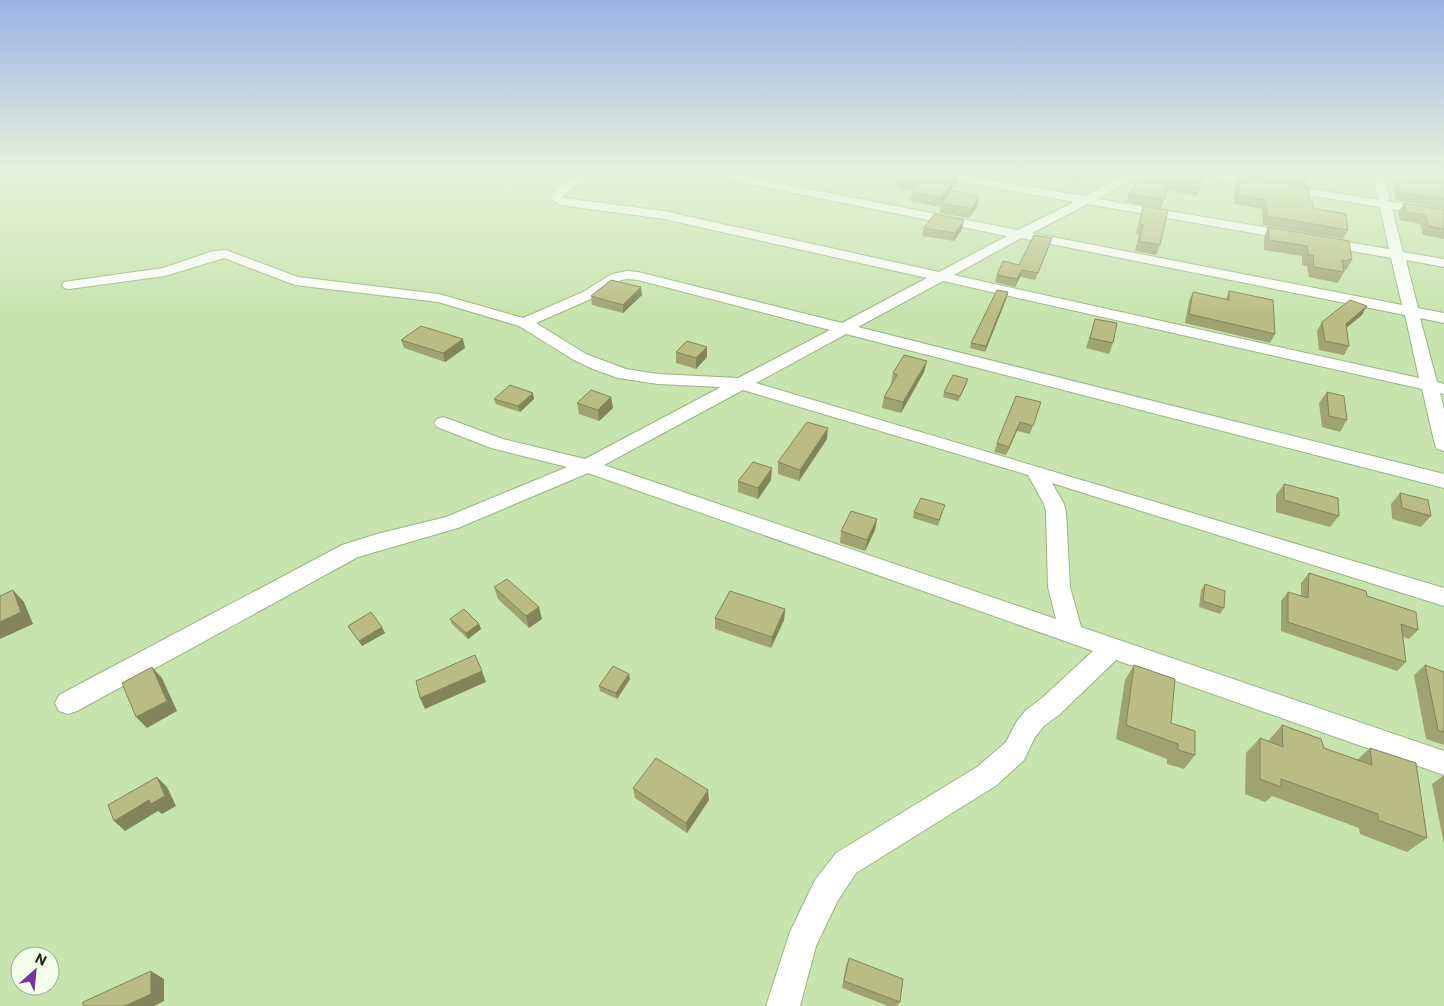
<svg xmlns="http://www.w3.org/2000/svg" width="1444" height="1006" font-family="Commissioner,sans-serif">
  <rect width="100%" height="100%" fill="#c7e4ae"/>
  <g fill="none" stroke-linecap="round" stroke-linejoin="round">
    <g stroke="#99b581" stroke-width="2">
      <path id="minor" d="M577 175H591L564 195 563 198 664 211 939 272 1007 236 720 178 714 175H738L1018 230 1074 202 942 178 936 175H962L1084 196 1126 175H1141L1098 199 1292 232 1299 236 1292 240 1088 204 1032 233 1402 305 1391 258 1323 246 1316 242 1323 238 1389 249 1380 207 1206 178 1200 175H1227L1379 200 1372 175H1384L1390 198 1387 201 1444 210V218L1392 209 1403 252 1444 259V267L1406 260 1418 308 1444 313V323L1420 318 1437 382 1444 384V394L1440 393 1444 409V451L1437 449 1435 445 1422 389 943 281 858 327 1444 474V488L846 334 756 383 1444 588V606L1052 483 1064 504 1066 512 1070 587 1081 627 1444 751V775L1116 660 1060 714 1044 726 1035 737 1024 760 997 785 856 873 837 902 816 946 800 1006H766L790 932 815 880 836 853 977 767 1006 742 1017 721 1026 710 1042 698 1093 651 588 473 458 528 358 557 77 711 68 714 59 711 55 703 59 695 342 545 377 534 446 517 567 467 491 448 437 427 434 423 437 419 443 417 449 419 503 439 585 459 721 387 658 384 618 378 593 369 574 360 519 326 438 302 295 285 224 258 165 276 69 289 64 288 62 285 64 282 163 268 213 251 226 250 298 277 439 294 523 318 583 292 612 274 627 271 638 272 842 323 927 278 664 219 560 205 550 198 555 190ZM1021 238 1405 315 1419 378 954 275ZM627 279 638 280 830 330 738 378 658 374 626 369 586 354 536 323 593 298 621 280ZM743 390 1028 475 1044 504 1046 512 1048 587 1056 619 604 465Z"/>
    </g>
    <use href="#minor" fill="#fff" fill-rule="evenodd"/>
  </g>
  <g fill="#9fa371">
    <path d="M819 175H854L848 182 819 176Z"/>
    <path d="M868 175H959L957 183 951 191 979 197 977 206 969 218 939 213 941 204 939 207 910 201 912 192 914 190 897 187 898 181Z"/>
    <path d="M1046 175H1083L1081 183 1046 178Z"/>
    <path d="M1239 175H1309V177L1304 186Z"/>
    <path d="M1412 175H1428L1434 180 1444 181V209L1396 200 1393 189 1398 181 1409 182V181Z"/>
    <path d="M1239 176 1309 200 1313 208 1348 230 1343 239 1263 225 1262 209 1234 204 1235 185Z"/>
    <path d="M1145 178 1200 188 1197 196 1166 190 1164 200 1161 208 1126 202 1129 194 1144 181Z"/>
    <path d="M1404 203 1444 210V239L1423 235 1420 224 1400 220 1398 212Z"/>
    <path d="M1143 206 1160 245 1156 255 1135 251 1139 235 1136 234 1140 216Z"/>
    <path d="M1268 227 1352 260 1346 270H1344V272L1338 283 1309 277 1307 266 1302 265V256L1264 250V237Z"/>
    <path d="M924 228 962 229 954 241 922 236Z"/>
    <path d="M1049 246 1035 280 1020 277 1015 287 995 282 997 275 1019 265Z"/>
    <path d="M1229 291 1275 334 1270 343 1185 323 1189 301 1193 292 1226 299Z"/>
    <path d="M642 295 623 313 592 305 591 296Z"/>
    <path d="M1007 297 985 352 970 348 971 343Z"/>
    <path d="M1362 315 1346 328 1349 346 1344 355 1319 350 1317 331 1322 322Z"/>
    <path d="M1095 319 1113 343 1109 354 1086 348 1092 329Z"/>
    <path d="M401 340 465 348 445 362 404 348Z"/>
    <path d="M676 352 707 357 696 369 676 363Z"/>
    <path d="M927 361 924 372 901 413 882 408 884 397 892 385 891 384 893 373Z"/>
    <path d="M966 385 958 401 943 397 944 392Z"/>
    <path d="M1327 392 1347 420 1340 432 1322 427 1319 403Z"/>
    <path d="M533 393 534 399 520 412 496 404 494 399Z"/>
    <path d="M611 397 613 408 599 421 579 414 577 403Z"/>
    <path d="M1041 402 1030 434 1017 431 1006 455 994 452 997 443Z"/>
    <path d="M827 439 799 481 778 474V462Z"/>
    <path d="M771 480 758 499 738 492V481Z"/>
    <path d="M1284 484 1339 516 1330 527 1276 512V495Z"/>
    <path d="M1400 493 1431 516 1421 527 1392 519 1391 504Z"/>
    <path d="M943 511 938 526 913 518 914 512Z"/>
    <path d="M877 519 875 530 865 551 840 543 841 531Z"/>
    <path d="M1309 573 1367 596 1418 630 1409 639 1403 637 1406 662 1397 671 1281 631V601L1288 592 1301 596V583Z"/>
    <path d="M1205 584 1224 608 1220 614 1199 607 1201 590Z"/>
    <path d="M494 587 542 619 529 628 498 599Z"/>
    <path d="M785 609 784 620 771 648 715 629V618Z"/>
    <path d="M450 619 479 624 481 629 468 639 452 624Z"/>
    <path d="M348 626 385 633 362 646 351 631Z"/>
    <path d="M1134 665 1171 723 1195 755 1184 769 1167 764V759L1116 739 1125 680Z"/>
    <path d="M1425 665 1444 672V745L1426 739 1414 675Z"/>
    <path d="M630 679 617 699 600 691 599 686Z"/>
    <path d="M1282 725 1324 748 1357 760 1370 748 1427 838 1407 852 1360 834 1359 828 1272 796 1265 802 1245 794 1246 753 1260 738 1268 741Z"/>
    <path d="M1444 775V844L1432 784Z"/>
    <path d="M633 788 709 800 687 833 635 798Z"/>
    <path d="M849 958 900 1002 897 1006H888L842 988 846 966Z"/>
  </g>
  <g fill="#82845c">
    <path d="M849 175H854L848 182Z"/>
    <path d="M958 175 957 183 939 207 941 198Z"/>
    <path d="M979 197 977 206 969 218 971 209Z"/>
    <path d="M964 220 962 229 954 241 955 233Z"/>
    <path d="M1022 270 1020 277 1015 287 1017 279Z"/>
    <path d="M641 287 642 295 623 313V305Z"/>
    <path d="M1008 292 1007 297 985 352 986 346Z"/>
    <path d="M1367 306 1362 315 1340 333 1346 324Z"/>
    <path d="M463 339 465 348 445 362 443 353Z"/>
    <path d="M707 347V357L696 369V358Z"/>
    <path d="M927 361 924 372 901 413 903 402Z"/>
    <path d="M968 379 966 385 958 401 960 396Z"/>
    <path d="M533 393 534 399 520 412 518 406Z"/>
    <path d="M611 397 613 408 599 421 598 410Z"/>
    <path d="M1020 422 1017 431 1006 455 1009 447Z"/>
    <path d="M828 428 827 439 799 481 800 470Z"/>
    <path d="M772 468 771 480 758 499V488Z"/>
    <path d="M877 519 875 530 865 551 867 540Z"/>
    <path d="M13 590 24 602 33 624 0 639V622Z"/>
    <path d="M539 607 542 619 529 628 526 616Z"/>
    <path d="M785 609 784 620 771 648 772 637Z"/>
    <path d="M479 624 481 629 468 639 466 633Z"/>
    <path d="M382 627 385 633 362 646 359 641Z"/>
    <path d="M152 667 162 678 177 711 147 728 136 717Z"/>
    <path d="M482 671 486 682 425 709 420 698Z"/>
    <path d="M629 674 630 679 617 699 616 693Z"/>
    <path d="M157 777 167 787 176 806 162 814 158 811 125 831 114 821Z"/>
    <path d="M708 790 709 800 687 833 686 823Z"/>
    <path d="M151 971 164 979V1001L154 1006H125Z"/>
  </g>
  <g fill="#b9bd83" stroke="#82845c">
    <path d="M901 175H958L941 198 912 192 920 182 899 178Z"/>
    <path d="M1072 175H1083V177Z"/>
    <path d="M1151 175H1191L1202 179 1200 188 1168 182 1164 200 1129 194 1140 180 1149 182 1150 179 1145 178Z"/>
    <path d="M1414 175 1432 176 1434 180 1444 181V199L1401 192 1398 181 1417 184Z"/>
    <path d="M1239 176 1309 187V200H1312L1313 208 1346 214 1348 230 1267 216 1266 200 1238 195Z"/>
    <path d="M951 190 979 197 971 209 941 203Z"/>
    <path d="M1404 203 1444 210V229L1429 226 1425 215 1406 212Z"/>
    <path d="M1143 206 1168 210 1160 245 1139 241 1143 225 1140 224Z"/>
    <path d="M934 214 964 220 955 233 924 228Z"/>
    <path d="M1268 227 1349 241 1352 260 1349 259V261L1342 260 1344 272 1314 267 1313 255H1308L1307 246 1269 240Z"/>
    <path d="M1034 235 1052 238 1038 273 1022 270 1017 279 997 275 1003 261 1019 265Z"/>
    <path d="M611 280 641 287 623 305 591 296Z"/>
    <path d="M997 290 1008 292 986 346 971 343Z"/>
    <path d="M1229 291 1273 300 1275 334 1189 314 1193 292 1229 300Z"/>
    <path d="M1350 300 1367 306 1346 324 1349 346 1325 341 1322 322Z"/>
    <path d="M1095 319 1117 323 1113 343 1090 338Z"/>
    <path d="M421 326 463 339 443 353 401 340Z"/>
    <path d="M687 341 707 347 696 358 676 352Z"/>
    <path d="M904 355 927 361 903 402 884 397 897 375 893 373Z"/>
    <path d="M953 375 968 379 960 396 944 392Z"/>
    <path d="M510 385 533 393 518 406 494 399Z"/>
    <path d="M591 390 611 397 598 410 577 403Z"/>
    <path d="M1327 392 1344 396 1347 420 1329 416Z"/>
    <path d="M1016 396 1041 402 1033 426 1020 422 1009 447 997 443Z"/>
    <path d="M807 422 828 428 800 470 778 462Z"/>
    <path d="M753 462 772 468 758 488 738 481Z"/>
    <path d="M1284 484 1338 498 1339 516 1284 500Z"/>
    <path d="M1400 493 1428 500 1431 516 1402 508Z"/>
    <path d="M921 498 945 505 939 520 914 512Z"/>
    <path d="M851 511 877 519 867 540 841 531Z"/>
    <path d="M1309 573 1366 591 1367 596 1416 612 1418 630 1401 624 1406 662 1288 622V592L1308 598Z"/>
    <path d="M507 579 539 607 526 616 494 587Z"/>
    <path d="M1205 584 1225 591 1224 608 1203 601Z"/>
    <path d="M13 590 21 612 0 622V596Z"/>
    <path d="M730 591 785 609 772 637 715 618Z"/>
    <path d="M464 609 479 624 466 633 450 619Z"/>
    <path d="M371 612 382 627 359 641 348 626Z"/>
    <path d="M475 655 482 671 420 698 416 681Z"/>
    <path d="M1134 665 1175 679 1171 723 1195 731V755L1178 750V744L1126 725Z"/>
    <path d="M1425 665 1444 672V732L1438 730Z"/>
    <path d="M613 666 629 674 616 693 599 686Z"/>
    <path d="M152 667 167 701 136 717 122 683Z"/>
    <path d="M1282 725 1321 739 1324 748 1372 765 1370 748 1416 763 1427 838 1378 820V814L1281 779V787L1260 779V738L1283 747Z"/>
    <path d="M656 758 708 790 686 823 633 788Z"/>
    <path d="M157 777 165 796 151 804 149 800 114 821 108 805Z"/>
    <path d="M849 958 903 979 900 1002 844 981Z"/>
    <path d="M151 971V994L125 1006H83V1002Z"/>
  </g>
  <linearGradient id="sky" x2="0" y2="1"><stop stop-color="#9eb2e7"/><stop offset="0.55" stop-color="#e6f3db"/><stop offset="1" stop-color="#e6f3db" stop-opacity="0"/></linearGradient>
  <rect width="1444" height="316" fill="url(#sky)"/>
  <g transform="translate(35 971) rotate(27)"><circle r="24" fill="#f2ffe9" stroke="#9eaa94"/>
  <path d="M0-4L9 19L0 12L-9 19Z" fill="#7b32a4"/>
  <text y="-8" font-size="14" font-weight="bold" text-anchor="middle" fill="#1f2a15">N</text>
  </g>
</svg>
